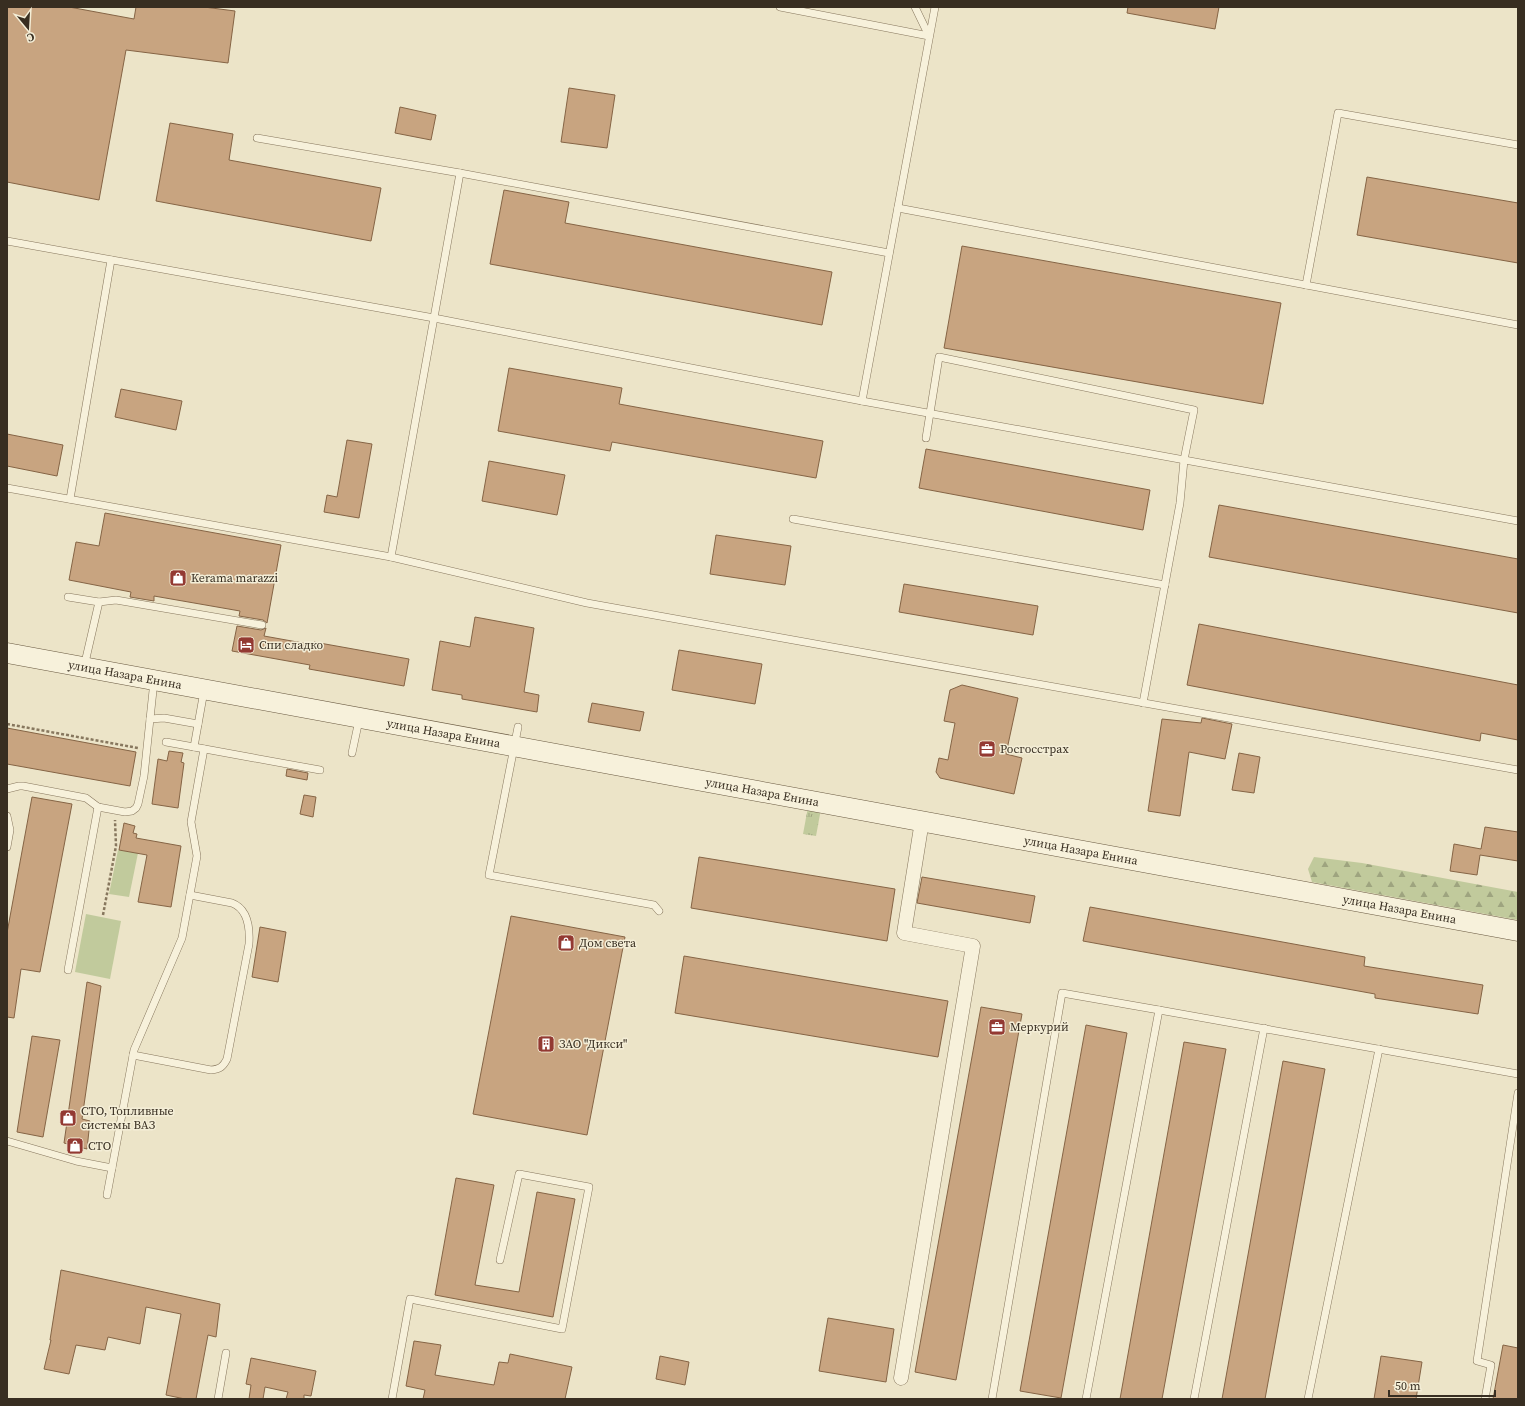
<svg xmlns="http://www.w3.org/2000/svg" width="1525" height="1406" font-family="'Source Serif 4',serif">
  <defs>
    <pattern id="grass-tufts" width="24" height="20" patternUnits="userSpaceOnUse"><rect width="24" height="20" fill="#c1ca9c"/><path d="M3 7l-1-3M5 7V3M7 7l1-3M15 17l-1-3M17 17v-4M19 17l1-3" fill="none" stroke="#9ea47f"/></pattern>
    <pattern id="forest-firs" width="22" height="20" patternUnits="userSpaceOnUse"><rect width="22" height="20" fill="#c1ca9c"/><path d="M5 1l3.5 6h-7zM16 11l3.5 6h-7z" fill="#9ea47f"/></pattern>
  </defs>
  <rect width="100%" height="100%" fill="#ece4c8"/>
  <path fill="url(#grass-tufts)" d="M808 807 821 809 816 836 803 834Z"/>
  <path fill="url(#forest-firs)" d="M1314 857 1362 863 1518 892V920L1312 882 1308 869Z"/>
  <g fill="#c1ca9c">
    <path d="M118 850 138 853 129 897 109 894Z"/>
    <path d="M86 914 121 921 110 979 75 972Z"/>
  </g>
  <g fill="#c8a480" stroke="#856445">
    <path d="M7 7H69L134 19 136 7H204L235 11 228 63 126 50 99 200 7 182Z"/>
    <path d="M1128 7H1219L1215 29 1127 13Z"/>
    <path d="M569 88 615 95 607 148 561 142Z"/>
    <path d="M400 107 436 115 431 140 395 133Z"/>
    <path d="M170 123 233 134 229 160 381 188 371 241 156 201Z"/>
    <path d="M1367 177 1518 203V263L1357 235Z"/>
    <path d="M504 190 569 202 565 223 832 272 822 325 490 264Z"/>
    <path d="M962 246 1281 303 1263 404 944 348Z"/>
    <path d="M509 368 622 388 619 404 823 441 816 478 612 442 610 451 498 431Z"/>
    <path d="M121 389 182 401 176 430 115 417Z"/>
    <path d="M7 434 63 445 57 476 7 466Z"/>
    <path d="M347 440 372 444 359 518 324 512 327 495 337 497Z"/>
    <path d="M926 449 1150 490 1143 530 919 488Z"/>
    <path d="M489 461 565 475 557 515 482 501Z"/>
    <path d="M1219 505 1518 559V613L1209 557Z"/>
    <path d="M105 513 281 545 267 623 263 620 239 616 240 611 154 596V601L130 597 131 592 69 580 76 542 99 546Z"/>
    <path d="M716 535 791 546 785 585 710 574Z"/>
    <path d="M904 584 1038 606 1033 635 899 612Z"/>
    <path d="M475 617 534 628 524 692 539 695 537 712 462 699V695L432 690 440 641 470 647Z"/>
    <path d="M1199 624 1518 685V740L1481 733 1480 741 1187 685Z"/>
    <path d="M237 626 261 630 266 628 264 636 314 645V642L409 659 404 686 309 669 310 665 232 651Z"/>
    <path d="M679 650 762 664 755 704 672 690Z"/>
    <path d="M962 685 1018 698 1006 754 1022 758 1014 794 940 778 936 772 939 758 948 760 955 723 944 721 950 690Z"/>
    <path d="M592 703 644 712 640 731 588 722Z"/>
    <path d="M1202 718 1232 724 1225 759 1189 752 1180 816 1148 811 1162 719 1201 723Z"/>
    <path d="M7 728 136 752 130 786 7 764Z"/>
    <path d="M169 751 183 753 181 762 184 763 178 808 152 804 158 759 167 761Z"/>
    <path d="M1239 753 1260 757 1254 793 1232 790Z"/>
    <path d="M287 769 308 773 307 780 286 776Z"/>
    <path d="M304 795 316 797 313 817 300 814Z"/>
    <path d="M32 797 72 804 40 972 21 969 14 1018 7 1017V933Z"/>
    <path d="M124 823 135 826 133 833 137 834 136 838 181 846 171 907 138 902 147 855 119 850Z"/>
    <path d="M1485 827 1518 832V861L1480 855 1477 875 1450 871 1454 844 1481 849Z"/>
    <path d="M699 857 895 889 887 941 691 908Z"/>
    <path d="M922 877 1035 896 1030 923 917 903Z"/>
    <path d="M1090 907 1365 957 1364 966 1483 985 1478 1014 1375 998V994L1083 941Z"/>
    <path d="M511 916 625 937 587 1135 473 1114Z"/>
    <path d="M260 927 286 932 278 982 252 977Z"/>
    <path d="M684 956 948 1001 938 1057 675 1013Z"/>
    <path d="M87 982 101 986 82 1119 90 1121 87 1149 64 1143Z"/>
    <path d="M981 1007 1022 1014 956 1380 915 1372Z"/>
    <path d="M1086 1025 1127 1033 1061 1398 1020 1391Z"/>
    <path d="M32 1036 60 1040 43 1137 17 1132Z"/>
    <path d="M1184 1042 1226 1049 1162 1399H1120Z"/>
    <path d="M1283 1061 1325 1069 1265 1399H1222Z"/>
    <path d="M456 1178 494 1185 475 1285 519 1292 537 1192 575 1199 553 1317 435 1295Z"/>
    <path d="M61 1270 220 1304 216 1337 208 1335 196 1399H185L166 1395 181 1314 146 1307 140 1344 108 1337 105 1350 76 1345 69 1374 44 1369 51 1340H50Z"/>
    <path d="M828 1318 894 1329 886 1382 819 1371Z"/>
    <path d="M414 1341 441 1345 435 1375 494 1385 499 1362 508 1363 510 1354 572 1367 565 1399H423L425 1390 406 1386Z"/>
    <path d="M1503 1345 1518 1348V1399H1493Z"/>
    <path d="M660 1356 689 1362 685 1385 656 1379Z"/>
    <path d="M1381 1356 1422 1362 1416 1399H1374Z"/>
    <path d="M251 1358 316 1371 311 1396 304 1395V1399H286L288 1392 265 1387 263 1399H249L251 1385 246 1384Z"/>
  </g>
  <g fill="none" stroke-linecap="round" stroke-linejoin="round">
    <g stroke="#87775e" stroke-width="8">
      <g id="service">
        <path d="M780 7 929 36"/>
        <path d="M915 7 929 36"/>
        <path d="M257 138 460 173 889 253"/>
        <path d="M898 208 1518 325"/>
        <path d="M7 241 434 318 862 401 1518 521"/>
        <path d="M1306 285 1338 113 1518 145"/>
        <path d="M862 401 935 7"/>
        <path d="M926 438 939 357 1194 410 1184 460 1180 503 1143 703"/>
        <path d="M7 488 391 557 587 603 1518 770"/>
        <path d="M70 499 111 260"/>
        <path d="M793 519 1165 585"/>
        <path d="M391 557 460 173"/>
        <path d="M68 597 99 602"/>
        <path d="M84 667 99 602 116 600 262 625"/>
        <path d="M204 691 194 747 320 770"/>
        <path d="M150 719 164 718 198 724"/>
        <path d="M518 727 489 875 654 905 659 911"/>
        <path d="M166 742 194 747"/>
        <path d="M352 753 359 720"/>
        <path d="M7 789 19 786H23L86 798 98 807 125 812 132 811 136 808 138 804 144 776 154 681"/>
        <path d="M7 816 10 830 7 847"/>
        <path d="M68 970 98 807"/>
        <path d="M133 1055 211 1070C220 1069 223 1067 227 1059L249 944C250 928 248 909 232 903L190 895"/>
        <path d="M7 1141 76 1161 112 1168 134 1050 182 938 197 856 191 822 204 749"/>
        <path d="M107 1195 112 1168"/>
        <path d="M218 1399 226 1353"/>
        <path d="M392 1399 410 1299 562 1329 589 1187 519 1174 500 1260"/>
        <path d="M992 1399 1062 993 1159 1010"/>
        <path d="M1086 1399 1159 1010 1518 1074"/>
        <path d="M1194 1399 1264 1028"/>
        <path d="M1308 1399 1379 1049"/>
        <path d="M1485 1399 1491 1365 1477 1361 1518 1093"/>
      </g>
    </g>
    <g stroke="#87775e" stroke-width="15">
      <path id="minor" d="M901 1378 973 946 904 933 922 821"/>
    </g>
    <g stroke="#695941" stroke-width="21">
      <g id="secondary">
        <path id="s1" d="M7 653 1518 931"/>
      </g>
    </g>
    <g stroke="#87775e" stroke-width="2.5" stroke-dasharray="3 2" stroke-linecap="butt">
      <path d="M7 724 138 748"/>
      <path d="M103 915 116 846 115 820"/>
    </g>
    <use href="#service" stroke="#f7f1db" stroke-width="7"/>
    <use href="#minor" stroke="#f7f1db" stroke-width="14"/>
    <use href="#secondary" stroke="#f7f1db" stroke-width="20"/>
  </g>
  <defs>
    <g id="shop-square" transform="scale(0.9)"><rect x="-9" y="-9" width="18" height="18" rx="4" fill="#933932" stroke="#f4eed7"/><path d="M-5-2.5h2.3a2.7 3.5 0 0 1 5.4 0H5L5.5 6h-11ZM-1.5-2.5h3a1.5 2.3 0 0 0-3 0Z" fill="#fff"/></g>
    <g id="hotel-square" transform="scale(0.9)"><rect x="-9" y="-9" width="18" height="18" rx="4" fill="#933932" stroke="#f4eed7"/><path d="M-6-4.5h1.5V1H6V5H4.5V3h-9V5H-6ZM-4 0a1.8 1.8 0 1 1 3.6 0ZM.5 0V-2.5h3Q6-2.5 6 0Z" fill="#fff"/></g>
    <g id="office-square" transform="scale(0.9)"><rect x="-9" y="-9" width="18" height="18" rx="4" fill="#933932" stroke="#f4eed7"/><path d="M-6-3h4V-5.5h4V-3h4V5H-6ZM-1-4.5V-3h2v-1.5ZM-6 0V1H6V0Z" fill="#fff"/></g>
    <g id="building-square" transform="scale(0.9)"><rect x="-9" y="-9" width="18" height="18" rx="4" fill="#933932" stroke="#f4eed7"/><path d="M-4-6H4V6H1V3H-1V6H-4ZM-2.5-4.3h1.7v1.8h-1.7ZM.8-4.3h1.7v1.8H.8ZM-2.5-1h1.7V.8h-1.7ZM.8-1h1.7V.8H.8Z" fill="#fff"/></g>
  </defs>
  <g fill-rule="evenodd">
    <use href="#shop-square" x="178" y="578"/>
    <use href="#hotel-square" x="246" y="645"/>
    <use href="#office-square" x="987" y="749"/>
    <use href="#shop-square" x="566" y="943"/>
    <use href="#office-square" x="997" y="1027"/>
    <use href="#building-square" x="546" y="1044"/>
    <use href="#shop-square" x="68" y="1118"/>
    <use href="#shop-square" x="75" y="1146"/>
  </g>
  <g text-anchor="middle" dominant-baseline="central" stroke-width="3" stroke-linejoin="round" paint-order="stroke">
    <g font-size="12" fill="#382e21" stroke="#f4eed7" text-anchor="start">
      <text x="191" y="578">Kerama marazzi</text>
      <text x="259" y="645">Спи сладко</text>
      <text x="1000" y="749">Росгосстрах</text>
      <text x="579" y="943">Дом света</text>
      <text x="1010" y="1027">Меркурий</text>
      <text x="559" y="1044">ЗАО "Дикси"</text>
      <text x="81" y="1111">СТО, Топливные<tspan x="81" dy="14">системы ВАЗ</tspan></text>
      <text x="88" y="1146">СТО</text>
    </g>
    <g font-size="12" fill="#382e21" stroke="#f4eed7">
      <text stroke="none"><textPath href="#s1" startOffset="120">улица Назара Енина</textPath></text>
      <text stroke="none"><textPath href="#s1" startOffset="444">улица Назара Енина</textPath></text>
      <text stroke="none"><textPath href="#s1" startOffset="768">улица Назара Енина</textPath></text>
      <text stroke="none"><textPath href="#s1" startOffset="1092">улица Назара Енина</textPath></text>
      <text stroke="none"><textPath href="#s1" startOffset="1416">улица Назара Енина</textPath></text>
    </g>
  </g>
  <rect width="1525" height="1406" fill="none" stroke="#382e21" stroke-width="16"/>
  <g transform="translate(28 28) rotate(162)" stroke="#f4eed7" stroke-width="3" paint-order="stroke">
  <path d="M0-3L7 15L0 10L-7 15Z" fill="#382e21"/>
  <text y="-6" font-size="11" font-weight="bold" text-anchor="middle" fill="#382e21">С</text>
  </g>
  <path d="M1389 1390v6h106v-6" fill="none" stroke="#382e21" stroke-width="2"/>
  <text x="1395" y="1390" font-size="12" fill="#382e21" stroke="#f4eed7" stroke-width="3" paint-order="stroke">50 m</text>
</svg>
